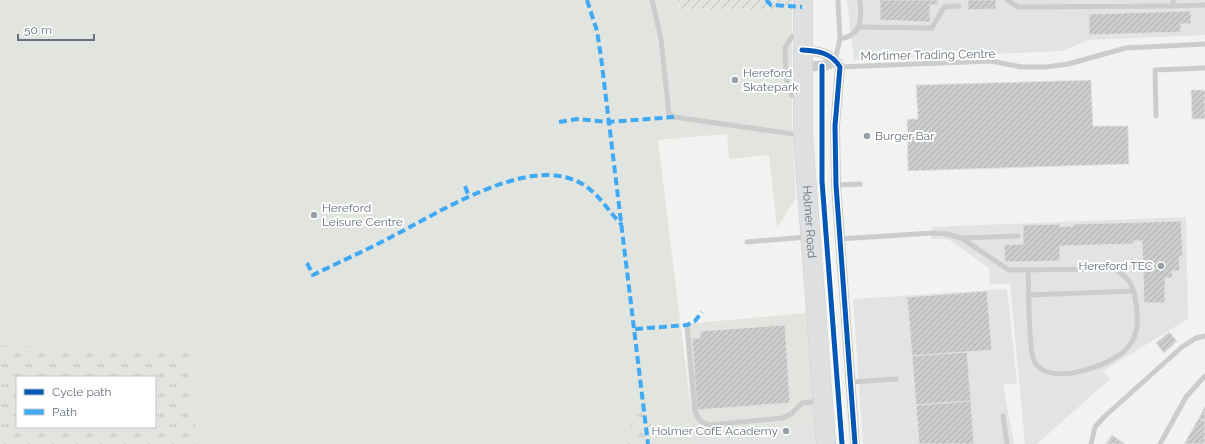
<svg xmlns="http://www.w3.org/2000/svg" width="1205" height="444" font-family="Raleway,sans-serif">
  <defs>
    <pattern id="park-tufts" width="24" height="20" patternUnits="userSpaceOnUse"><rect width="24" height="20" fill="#e2e5df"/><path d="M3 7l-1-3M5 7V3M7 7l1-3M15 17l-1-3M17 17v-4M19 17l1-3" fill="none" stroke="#bbbeba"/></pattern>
    <pattern id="garden-furrows" width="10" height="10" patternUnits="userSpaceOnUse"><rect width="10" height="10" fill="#e2e5df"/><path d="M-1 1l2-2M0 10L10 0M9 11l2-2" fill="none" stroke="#bbbeba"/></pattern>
    <pattern id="building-hatch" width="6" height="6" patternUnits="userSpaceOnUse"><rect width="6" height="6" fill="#cccdcd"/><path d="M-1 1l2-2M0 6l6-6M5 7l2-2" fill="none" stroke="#a9abac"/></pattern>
  </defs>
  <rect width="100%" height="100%" fill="#f2f3f1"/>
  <g fill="#e2e4e3">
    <path d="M847 0H1205V35L1089 40 1062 51 854 60Z"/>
    <path d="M1186 217 1188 319 1103 371 1110 379 1037 444H1025L1010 284H990L989 268 948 239H931L932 227Z"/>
    <path d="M1007 289 1017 383 1003 385 1014 444H863L853 299Z"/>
    <path d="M817 425 819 444H695L694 436Z"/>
  </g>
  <path fill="#e2e5df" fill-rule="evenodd" d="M0 0H679L678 9H792V128L796 198 777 228 769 155 729 159 727 134 658 140 692 418 684 324 806 313 817 425 695 436V444H0ZM17 377H155V427H17Z"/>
  <g fill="url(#park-tufts)" fill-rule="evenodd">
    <path d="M0 346 191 349C194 381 193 413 197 444H0ZM17 377H155V427H17Z"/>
    <path d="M650 408 653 444H617L631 428 635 409Z"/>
  </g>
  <path fill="url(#garden-furrows)" d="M679 0H792V9H678Z"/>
  <g fill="url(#building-hatch)" stroke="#e2e2e1">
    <path d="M880 0H938V5H930V22L880 20Z"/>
    <path d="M968 0H996V9L968 10Z"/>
    <path d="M1191 11V24H1181V32L1089 35V14Z"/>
    <path d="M1091 80 1093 126H1128L1129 164 908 171 907 119H918L916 85Z"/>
    <path d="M1191 90H1205V119H1192Z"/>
    <path d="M1181 221 1183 256 1179 257 1180 271H1172L1173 278H1165V303H1144L1142 241H1133V244L1060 246V261L1005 262 1004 245 1023 244V225L1060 224V227L1074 226V224Z"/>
    <path d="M987 291 992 350 912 356 907 297Z"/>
    <path d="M785 325 790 403 697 410 692 338H700V331Z"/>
    <path d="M1169 332 1177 341 1164 353 1156 343Z"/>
    <path d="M967 352 971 401 916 405 912 356Z"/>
    <path d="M971 401 974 444H919L916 405Z"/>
    <path d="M1205 406V421L1199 418Z"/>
    <path d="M1199 418 1205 421V444H1184Z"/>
    <path d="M1112 435 1125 444H1106Z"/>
  </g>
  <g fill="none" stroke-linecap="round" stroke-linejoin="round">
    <g stroke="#cecfcf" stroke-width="20">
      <g id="highway">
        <path id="s1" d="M803 0V136L826 444"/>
      </g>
    </g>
    <g stroke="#cbcccc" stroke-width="5">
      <path d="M652 0 661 39 669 114 674 117 800 135"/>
      <path d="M1007 0 1018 7 1173 6"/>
      <path d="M1173 0V6L1205 5"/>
      <path d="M858 27 932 28 944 7 959 6"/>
      <path d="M799 35 792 36 785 48 786 79 791 95 799 97"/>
      <path d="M840 39C862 35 862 19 860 0"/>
      <path d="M835 61 840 39 838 0"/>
      <path d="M840 67 991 61 1022 67H1046L1068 64 1126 48 1205 44"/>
      <path d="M1156 116 1155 70 1205 68"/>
      <path d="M836 185 860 184"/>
      <path d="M961 238 1018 236"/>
      <path d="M839 239 932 233 947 234 961 238 1009 270 1115 269C1129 277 1134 287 1136 303 1138 318 1139 334 1129 346 1115 365 1048 389 1034 361 1028 347 1029 289 1028 271"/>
      <path d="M747 242 808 237"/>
      <path d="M1029 295 1134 291"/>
      <path d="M687 325 695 411C698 419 701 423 710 425L783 418 791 414 802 403 819 401"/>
      <path d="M850 382 896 379"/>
      <path d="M1003 416 1007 444"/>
      <path d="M1091 444 1095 427 1104 417 1182 347 1196 338 1205 336"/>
      <path d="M1160 444 1186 397 1205 376"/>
    </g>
    <g stroke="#cbcccc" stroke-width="10">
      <path d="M802 50C817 51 831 52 840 67L835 126 836 185 855 444"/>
      <path d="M802 66C814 66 825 68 835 61"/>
    </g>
    <use href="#highway" stroke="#dedfe0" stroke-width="19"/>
    <g stroke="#3fa9f5" stroke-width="4" stroke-dasharray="8 4" stroke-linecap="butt">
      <path d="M587 0 597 31 601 57 648 444"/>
      <path d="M766 0 771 5 802 7"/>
      <path d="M559 122 577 119 609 122 674 117"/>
      <path d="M465 186 469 197"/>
      <path d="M307 263 313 275C339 262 367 250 393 236 436 214 521 160 571 179 596 187 605 208 622 225"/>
      <path d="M635 329 687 325 695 321 702 312"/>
    </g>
    <g stroke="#fff" stroke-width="8">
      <g id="cycleway">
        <path d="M802 50C817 51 831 52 840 67L835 126 836 185 855 444"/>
        <path d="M822 66V181L842 444"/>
      </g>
    </g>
    <use href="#cycleway" stroke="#0057b8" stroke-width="5"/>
  </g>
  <g fill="#969ea7" stroke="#fff" stroke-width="1.5">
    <circle cx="735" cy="80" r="4"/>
    <circle cx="867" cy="136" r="4"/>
    <circle cx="314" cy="215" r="4"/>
    <circle cx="1161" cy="266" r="4"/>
    <circle cx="786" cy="431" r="4"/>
  </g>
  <g text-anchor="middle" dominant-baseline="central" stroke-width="4" stroke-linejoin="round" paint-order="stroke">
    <g font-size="12" fill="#64717f" stroke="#fff">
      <text transform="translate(928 55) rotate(-1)">Mortimer Trading Centre</text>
      <text stroke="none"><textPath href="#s1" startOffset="222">Holmer Road</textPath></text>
    </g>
    <g font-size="12" fill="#64717f" stroke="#fff" text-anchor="start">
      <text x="743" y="73">Hereford<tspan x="743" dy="14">Skatepark</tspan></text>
      <text x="875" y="136">Burger Bar</text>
      <text x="322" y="208">Hereford<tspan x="322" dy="14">Leisure Centre</tspan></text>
      <text x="1153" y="266" text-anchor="end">Hereford TEC</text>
      <text x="778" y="431" text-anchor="end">Holmer CofE Academy</text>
    </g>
  </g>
  <rect x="16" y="376" width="140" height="52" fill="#ffffff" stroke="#c1c6cc"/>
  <rect x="24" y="389" width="20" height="6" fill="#0057b8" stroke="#c1c6cc"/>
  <text x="52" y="396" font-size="12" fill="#64717f">Cycle path</text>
  <rect x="24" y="409" width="20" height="6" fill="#3fa9f5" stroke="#c1c6cc"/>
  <text x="52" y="416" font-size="12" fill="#64717f">Path</text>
  <path d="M18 34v6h76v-6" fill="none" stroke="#64717f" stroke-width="2"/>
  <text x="24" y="34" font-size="12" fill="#64717f" stroke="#ffffff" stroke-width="3" paint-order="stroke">50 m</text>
</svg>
